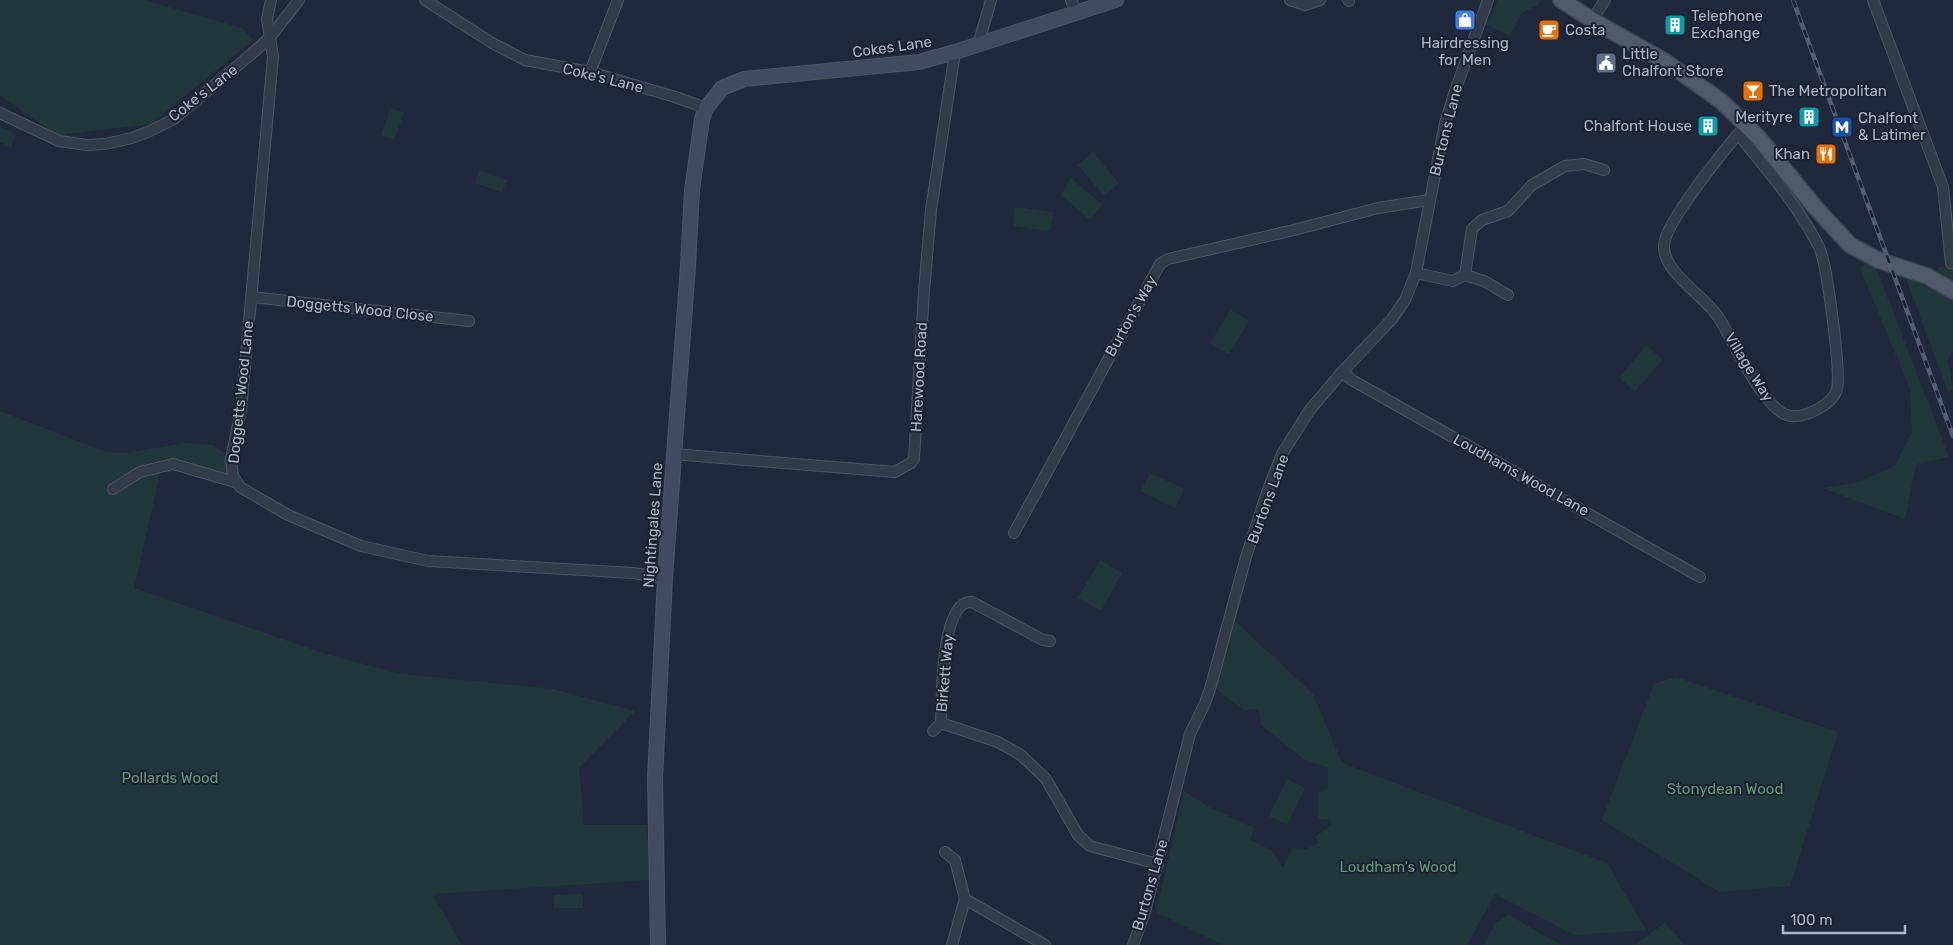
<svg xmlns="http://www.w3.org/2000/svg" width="1953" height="945" font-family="Rubik,sans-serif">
  <rect width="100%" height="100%" fill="#20293b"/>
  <g fill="#22373c">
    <path d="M0 0H144L242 28 253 40 151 124 57 135 0 95Z"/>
    <path d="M1497 0H1540L1538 5 1521 13 1510 36 1485 24 1494 12Z"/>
    <path d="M391 108 404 113 394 140 381 135Z"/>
    <path d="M0 127 16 134 11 147 0 142Z"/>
    <path d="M1093 152 1119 183 1104 196 1078 165Z"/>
    <path d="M479 170 507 180 502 192 475 183Z"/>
    <path d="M1071 178 1102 205 1090 220 1061 195Z"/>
    <path d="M1015 207 1053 212 1050 231 1013 226Z"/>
    <path d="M1873 260 1949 457 1916 464 1905 519 1822 488 1856 483 1895 466 1912 431 1910 389 1860 268Z"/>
    <path d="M1939 267H1953V284L1936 274Z"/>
    <path d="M1908 275 1941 289 1953 300V349L1948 361 1953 389 1948 392 1907 281Z"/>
    <path d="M1231 310 1249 321 1229 354 1210 343Z"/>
    <path d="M1646 346 1663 359 1635 391 1619 378Z"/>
    <path d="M0 411 106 452 127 453 184 443 213 445 229 456 228 474 221 484 187 471 161 470 134 588 326 654 401 674 553 689 635 711 579 768 584 825H647L650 880 432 894 462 945H0Z"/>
    <path d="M1150 473 1184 489 1175 508 1141 491Z"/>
    <path d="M1100 560 1122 573 1101 611 1078 598Z"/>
    <path d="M1235 621 1313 694 1342 763 1607 863 1646 930 1574 935 1495 894 1467 945H1223L1156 912 1184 791 1209 807 1254 828 1250 840 1271 850 1283 867 1293 848 1307 849 1319 843 1315 837 1332 825 1330 820 1318 819V792L1328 789V767L1306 761 1261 725 1259 709 1243 710 1214 687Z"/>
    <path d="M1676 677 1838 732 1790 886 1720 892 1602 820 1654 684Z"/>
    <path d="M1287 779 1305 788 1287 825 1269 816Z"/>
    <path d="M583 894V908H554V895Z"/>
    <path d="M1509 915 1561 945H1484L1495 923Z"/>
    <path d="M1665 923 1685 945H1635Z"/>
  </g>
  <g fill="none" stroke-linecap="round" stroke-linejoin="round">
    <g stroke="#4e5666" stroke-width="12">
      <g id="street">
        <path d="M271 0 267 19 273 57 241 410 231 459 233 476 240 487 288 515 361 546 428 561 633 573 665 578"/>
        <path d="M425 0 492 43 525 60 590 72 675 97 706 108"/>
        <path d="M1071 0 1076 13"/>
        <path d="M1290 0 1305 5 1320 0"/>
        <path d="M1348 0 1349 1"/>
        <path d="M1873 0 1943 187 1951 263H1953"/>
        <path d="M1592 20 1605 0"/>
        <path d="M978 45 991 0"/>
        <path d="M590 72 618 0"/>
        <path d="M0 113 59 141 87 145 105 144 132 138 150 131 174 119 255 51 271 36 299 0"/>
        <path d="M1738 134C1767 170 1798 205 1819 247 1827 263 1841 372 1837 389 1833 404 1806 418 1791 416 1765 414 1733 340 1719 318 1705 296 1662 272 1664 245 1665 222 1729 144 1746 125"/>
        <path d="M1416 273 1453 281 1465 275 1472 229 1482 220 1508 211 1532 185 1565 166 1584 164 1604 170"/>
        <path d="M1465 275 1484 281 1508 295"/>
        <path d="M252 297 469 321"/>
        <path d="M1342 372 1352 380 1700 577"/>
        <path d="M673 454 895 472 911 463 914 459 924 291 931 210 955 52"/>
        <path d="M113 489 140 472 173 464 235 482"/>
        <path d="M1014 533 1160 264 1168 259 1294 230 1378 208 1429 200"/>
        <path d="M1050 641 1043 640 972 602C940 599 942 702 941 723L998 742 1021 755 1046 779 1078 835 1090 846 1158 864"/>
        <path d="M933 731 941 723"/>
        <path d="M945 852 955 860 965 899 952 945"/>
        <path d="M965 899 1045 945"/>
        <path d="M1133 945 1145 912 1190 734 1205 703 1210 689 1246 557 1267 492 1282 454 1309 411 1342 372 1392 319 1405 300 1416 273 1445 123 1455 91 1488 0"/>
      </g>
    </g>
    <g stroke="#4e5666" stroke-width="16">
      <path id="secondary" d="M658 945 655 778 665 578 688 266 692 190 702 119 706 108 722 88 744 79 919 62 955 52 1116 0"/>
    </g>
    <g stroke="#3d4554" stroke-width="18">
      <path id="primary" d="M1561 0 1592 20 1666 62 1721 101 1758 137 1815 207 1850 245 1878 260 1927 276 1953 291"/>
    </g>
    <use href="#street" stroke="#333b4b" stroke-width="10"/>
    <use href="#secondary" stroke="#414a5e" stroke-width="14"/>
    <use href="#primary" stroke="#515a6b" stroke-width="15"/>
    <g stroke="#555f73" stroke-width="4.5">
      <path id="rail" d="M1793 0 1953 436"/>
    </g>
    <use href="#rail" stroke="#192130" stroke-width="2.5" stroke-dasharray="8" stroke-linecap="butt"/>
  </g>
  <defs>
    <g id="shop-square" transform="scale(1.125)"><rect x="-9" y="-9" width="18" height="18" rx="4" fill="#3f7fe0" stroke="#192130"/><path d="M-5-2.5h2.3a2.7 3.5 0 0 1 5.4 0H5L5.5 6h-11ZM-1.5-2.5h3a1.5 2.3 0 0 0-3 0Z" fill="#fff"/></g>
    <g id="building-square" transform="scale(1.125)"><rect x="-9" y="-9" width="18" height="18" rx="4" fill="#0f9aa8" stroke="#192130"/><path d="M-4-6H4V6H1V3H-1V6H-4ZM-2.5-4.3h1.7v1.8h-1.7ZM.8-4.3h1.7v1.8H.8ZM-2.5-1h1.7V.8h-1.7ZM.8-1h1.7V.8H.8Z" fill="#fff"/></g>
    <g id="cafe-square" transform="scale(1.125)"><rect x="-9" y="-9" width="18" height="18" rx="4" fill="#e8710a" stroke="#192130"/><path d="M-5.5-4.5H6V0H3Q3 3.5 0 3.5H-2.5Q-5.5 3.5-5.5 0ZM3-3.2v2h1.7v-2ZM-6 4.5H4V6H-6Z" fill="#fff"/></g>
    <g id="civic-square" transform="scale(1.125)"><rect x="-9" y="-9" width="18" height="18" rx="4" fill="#5c6f8a" stroke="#192130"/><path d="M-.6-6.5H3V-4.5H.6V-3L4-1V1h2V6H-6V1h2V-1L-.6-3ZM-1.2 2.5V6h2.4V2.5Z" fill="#fff"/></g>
    <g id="bar-square" transform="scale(1.125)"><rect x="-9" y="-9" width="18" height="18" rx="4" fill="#e8710a" stroke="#192130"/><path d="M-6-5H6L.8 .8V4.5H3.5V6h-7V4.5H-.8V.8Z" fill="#fff"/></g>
    <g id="metro-square" transform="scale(1.125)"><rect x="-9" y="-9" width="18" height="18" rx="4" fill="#1a4fb4" stroke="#192130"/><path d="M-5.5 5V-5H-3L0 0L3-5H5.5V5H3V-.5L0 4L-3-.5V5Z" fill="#fff"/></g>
    <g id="restaurant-square" transform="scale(1.125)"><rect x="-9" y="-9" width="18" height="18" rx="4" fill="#e8710a" stroke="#192130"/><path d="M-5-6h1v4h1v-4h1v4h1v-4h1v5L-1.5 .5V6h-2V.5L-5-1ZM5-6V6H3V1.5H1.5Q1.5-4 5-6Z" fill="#fff"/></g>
  </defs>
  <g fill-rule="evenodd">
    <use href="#shop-square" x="1465" y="20"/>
    <use href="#building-square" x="1675" y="25"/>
    <use href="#cafe-square" x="1549" y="30"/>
    <use href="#civic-square" x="1606" y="63"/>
    <use href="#bar-square" x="1753" y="91"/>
    <use href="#building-square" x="1809" y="117"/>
    <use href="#building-square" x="1708" y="126"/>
    <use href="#metro-square" x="1842" y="127"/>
    <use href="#restaurant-square" x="1826" y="154"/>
  </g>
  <g text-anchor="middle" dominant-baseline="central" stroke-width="4" stroke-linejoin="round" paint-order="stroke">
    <g font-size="15" fill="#aeb6c7" stroke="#192130" text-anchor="start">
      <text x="1691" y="16">Telephone<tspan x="1691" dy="17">Exchange</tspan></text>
      <text x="1565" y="30">Costa</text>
      <text x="1465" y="43" text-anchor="middle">Hairdressing<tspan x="1465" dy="17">for Men</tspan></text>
      <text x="1622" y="54">Little<tspan x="1622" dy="17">Chalfont Store</tspan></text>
      <text x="1769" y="91">The Metropolitan</text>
      <text x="1793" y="117" text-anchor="end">Merityre</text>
      <text x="1858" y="118">Chalfont<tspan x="1858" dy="17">&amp; Latimer</tspan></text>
      <text x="1692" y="126" text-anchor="end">Chalfont House</text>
      <text x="1810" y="154" text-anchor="end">Khan</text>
    </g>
    <g font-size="15" fill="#aeb6c7" stroke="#192130">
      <text transform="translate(892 47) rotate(-8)">Cokes Lane</text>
      <text transform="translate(603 78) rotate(14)">Coke's Lane</text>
      <text transform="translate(203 93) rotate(-38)">Coke's Lane</text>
      <text transform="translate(1446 130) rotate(-76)">Burtons Lane</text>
      <text transform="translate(360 309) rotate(6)">Doggetts Wood Close</text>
      <text transform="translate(1131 316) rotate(-61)">Burton's Way</text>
      <text transform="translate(1749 367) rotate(58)">Village Way</text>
      <text transform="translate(919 377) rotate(-87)">Harewood Road</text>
      <text transform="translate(241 392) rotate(-84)">Doggetts Wood Lane</text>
      <text transform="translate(1521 475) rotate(29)">Loudhams Wood Lane</text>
      <text transform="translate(1268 499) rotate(-70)">Burtons Lane</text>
      <text transform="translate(653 525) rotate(-86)">Nightingales Lane</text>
      <text transform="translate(945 673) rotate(-85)">Birkett Way</text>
      <text transform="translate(1150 885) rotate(-74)">Burtons Lane</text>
    </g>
    <g font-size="15" fill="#649a74" stroke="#192130">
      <text x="170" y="778">Pollards Wood</text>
      <text x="1725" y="789">Stonydean Wood</text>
      <text x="1398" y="867">Loudham's Wood</text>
    </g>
  </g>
  <path d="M1783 925v8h122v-8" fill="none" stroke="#aeb6c7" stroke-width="2.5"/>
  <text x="1790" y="925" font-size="15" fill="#aeb6c7" stroke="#192130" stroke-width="4" paint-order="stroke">100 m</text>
</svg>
